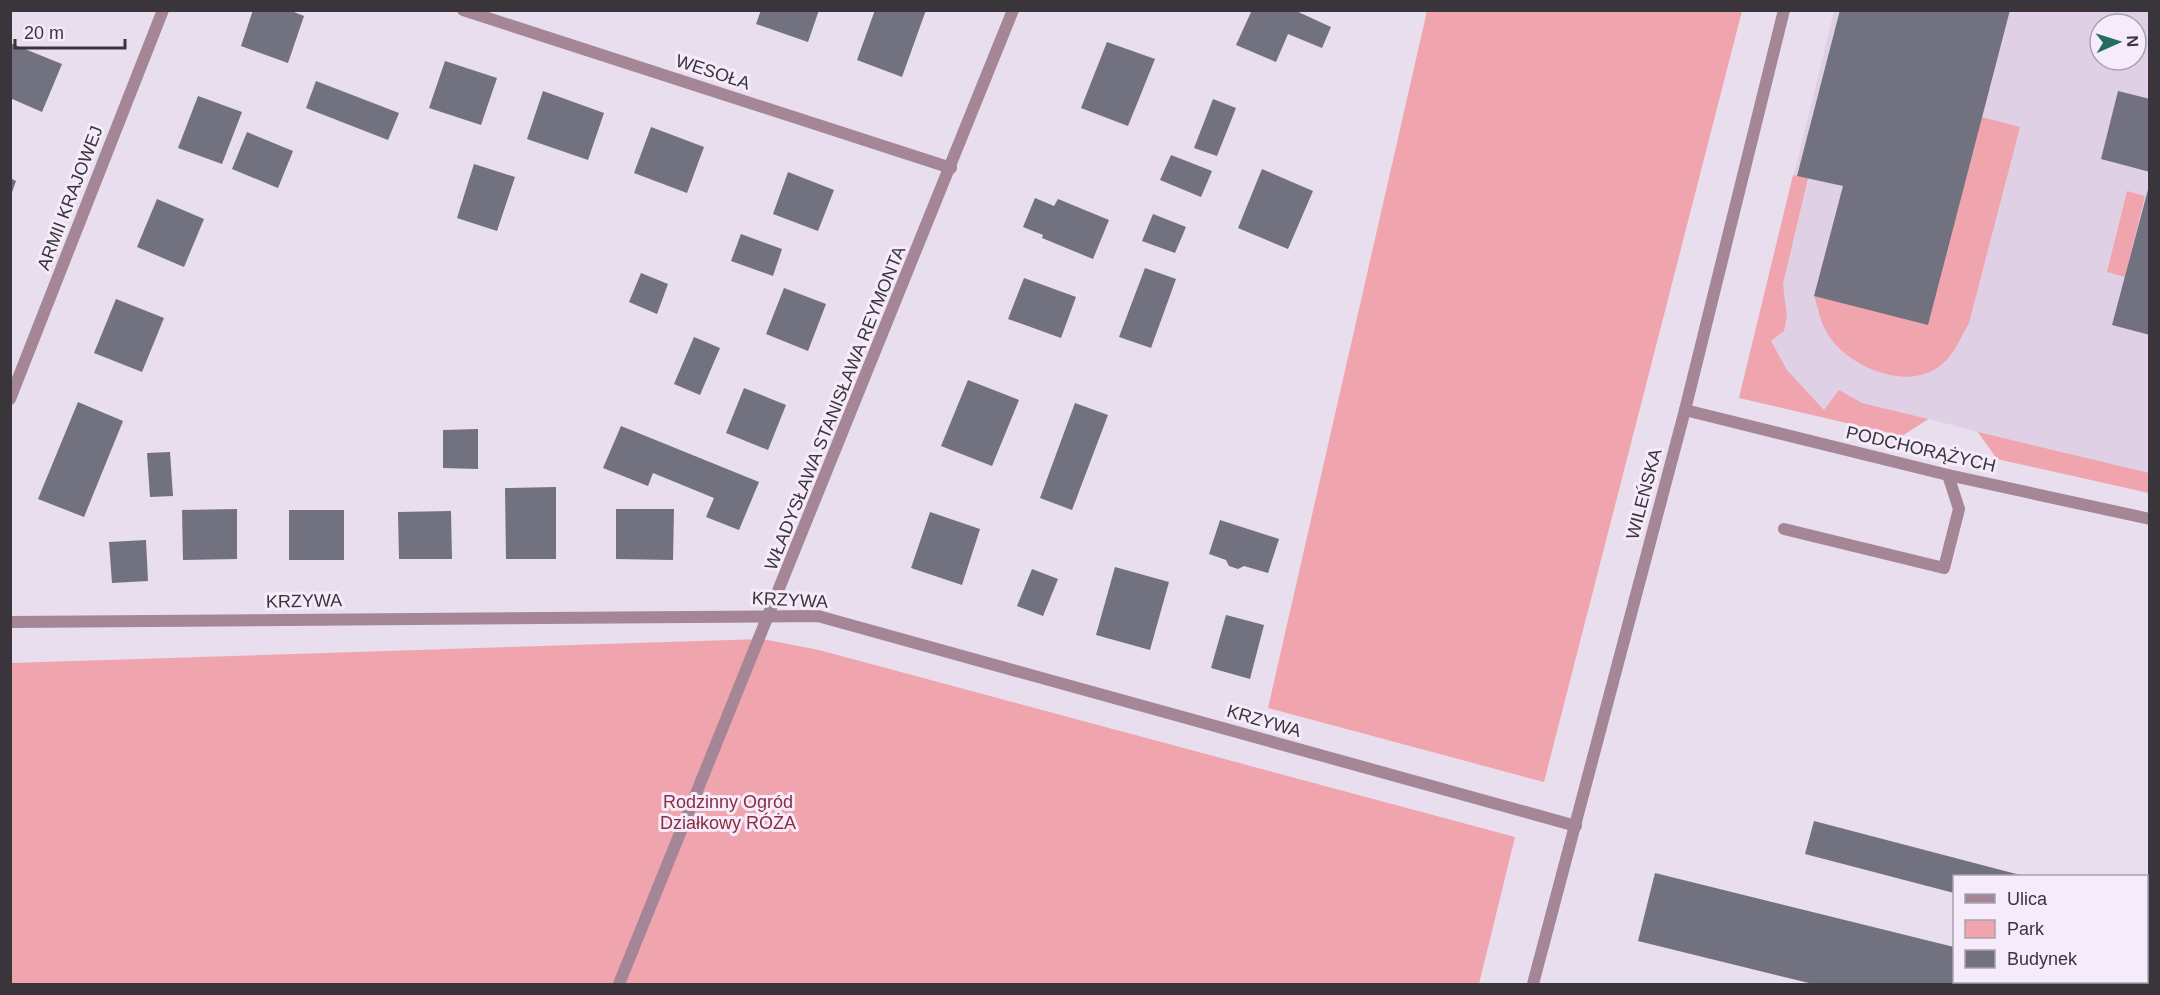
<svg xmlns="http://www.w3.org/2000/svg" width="2160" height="995" font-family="Arial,sans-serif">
  <rect width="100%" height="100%" fill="#e9deed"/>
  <path fill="#e0d0e5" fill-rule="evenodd" d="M1834 11H2149V493L1997 459 1978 432 1929 419 1902 436 1739 398ZM2100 24H2136V60H2100Z"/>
  <g fill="#f0a5ae">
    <path d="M1427 11H1742L1544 782 1268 708Z"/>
    <path d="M1982 117 2020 127 1969 323C1961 337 1954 355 1941 365 1908 393 1844 366 1826 331 1820 321 1818 307 1814 296L1956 215Z"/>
    <path d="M1793 175 1808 178 1783 284 1787 317 1784 331 1771 341 1787 370 1824 410 1839 390 1862 403 1928 419 1902 436 1739 398Z"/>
    <path d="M2127 191 2145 196 2125 277 2107 272Z"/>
    <path d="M1978 432 2149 473V493L1997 459Z"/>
    <path d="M762 639 819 650 1515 837 1479 984H11L10 663Z"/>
  </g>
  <g fill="#72717f">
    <path d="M253 10H289L304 16 288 63 241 46Z"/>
    <path d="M761 10H819L808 42 756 24Z"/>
    <path d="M875 10H926L902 77 857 60Z"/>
    <path d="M1252 10H1294L1331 27 1322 48 1288 34 1276 62 1236 45Z"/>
    <path d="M1840 10H2010L1928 325 1814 296 1843 186 1797 176Z"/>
    <path d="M1107 42 1155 59 1128 126 1081 108Z"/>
    <path d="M10 43 62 64 42 112 10 98Z"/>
    <path d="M445 61 497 78 481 125 429 108Z"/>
    <path d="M316 81 399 113 388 140 306 108Z"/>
    <path d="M543 91 604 113 588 160 527 139Z"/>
    <path d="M2118 91 2150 99V172L2101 159Z"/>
    <path d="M198 96 242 112 222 164 178 148Z"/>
    <path d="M1213 99 1236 108 1217 156 1194 148Z"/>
    <path d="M651 127 704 147 687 193 634 173Z"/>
    <path d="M247 132 293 151 278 188 232 169Z"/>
    <path d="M1171 155 1212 171 1201 197 1160 180Z"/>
    <path d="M474 164 515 177 497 231 457 218Z"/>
    <path d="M1262 169 1313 191 1288 249 1238 228Z"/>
    <path d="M788 172 834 190 818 231 773 214Z"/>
    <path d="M10 178 16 181 11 195H10Z"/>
    <path d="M2150 182V335L2112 325Z"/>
    <path d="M1035 198 1054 206 1058 199 1109 220 1093 259 1042 238 1043 235 1023 227Z"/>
    <path d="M157 199 204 219 184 267 137 247Z"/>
    <path d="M1153 214 1186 227 1175 253 1142 241Z"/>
    <path d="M741 234 782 249 773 276 731 261Z"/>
    <path d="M1145 268 1176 279 1151 348 1119 337Z"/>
    <path d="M641 273 668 284 657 314 629 302Z"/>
    <path d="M1024 278 1076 297 1061 338 1008 319Z"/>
    <path d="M784 288 826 304 808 351 766 334Z"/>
    <path d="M116 299 164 318 142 372 94 353Z"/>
    <path d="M694 337 720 348 700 395 674 384Z"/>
    <path d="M968 380 1019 400 992 466 941 446Z"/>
    <path d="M744 388 786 405 768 450 726 433Z"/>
    <path d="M78 402 123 421 84 517 38 499Z"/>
    <path d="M1075 403 1108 415 1072 510 1040 498Z"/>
    <path d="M621 426 759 482 739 530 706 517 714 498 653 473 648 486 603 468Z"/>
    <path d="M478 429V469L443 468V430Z"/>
    <path d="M170 452 173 496 150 497 147 453Z"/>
    <path d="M556 487V559H506L505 488Z"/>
    <path d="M237 509V559L183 560 182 510Z"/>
    <path d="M616 509H674L673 560 616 559Z"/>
    <rect x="289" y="510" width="55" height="50"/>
    <path d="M451 511 452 559H399L398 512Z"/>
    <path d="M930 512 980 529 962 585 911 568Z"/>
    <path d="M1220 520 1279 539 1268 573 1244 566 1238 569 1229 566 1226 560 1209 554Z"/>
    <path d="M146 540 148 581 112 583 109 542Z"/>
    <path d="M1115 567 1169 582 1150 650 1096 635Z"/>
    <path d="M1032 569 1058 579 1043 616 1017 606Z"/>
    <path d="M1226 615 1264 625 1250 679 1211 668Z"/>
    <path d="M1814 821 2024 876H1954V893L1805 854Z"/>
    <path d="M1655 873 1954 947V982H2080L2079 984H1813L1638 941Z"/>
  </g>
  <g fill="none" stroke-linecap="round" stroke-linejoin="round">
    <g stroke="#a48696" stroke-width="12">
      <path d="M463 10 951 168"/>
      <path d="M10 399 163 10"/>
      <path d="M1685 410 1948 475 2150 519"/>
      <path d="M1784 529 1944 568 1959 509 1948 475"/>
      <path d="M10 622 818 616 1576 826"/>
      <path d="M619 984 1013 10"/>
    </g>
    <path stroke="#a48696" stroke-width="12" d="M1533 984 1685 410 1784 10"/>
  </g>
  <g text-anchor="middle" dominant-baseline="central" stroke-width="6" stroke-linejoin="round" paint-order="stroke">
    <g font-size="18" fill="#39353b" stroke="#f6ebfa">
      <text transform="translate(713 72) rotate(18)">WESOŁA</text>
      <text transform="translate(70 198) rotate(-69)">ARMII KRAJOWEJ</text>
      <text transform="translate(835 408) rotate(-68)">WŁADYSŁAWA STANISŁAWA REYMONTA</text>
      <text transform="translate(1921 449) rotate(13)">PODCHORĄŻYCH</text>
      <text transform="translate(1644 494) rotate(-75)">WILEŃSKA</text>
      <text transform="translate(790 600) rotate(3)">KRZYWA</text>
      <text transform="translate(304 601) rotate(-1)">KRZYWA</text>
      <text transform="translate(1264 721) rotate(16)">KRZYWA</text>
    </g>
    <g font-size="18" fill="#892e40" stroke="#f6ebfa">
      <text x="728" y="802">Rodzinny Ogród<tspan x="728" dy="21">Działkowy RÓŻA</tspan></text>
    </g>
  </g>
  <rect width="2160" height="995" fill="none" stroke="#39353b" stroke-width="24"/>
  <rect x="1953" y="875" width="195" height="108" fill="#f6ebfa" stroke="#aaa2ae" stroke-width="1.5"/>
  <rect x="1965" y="894" width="30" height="9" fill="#a48696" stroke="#aaa2ae" stroke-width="1.5"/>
  <text x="2007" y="905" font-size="18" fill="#39353b">Ulica</text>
  <rect x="1965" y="920" width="30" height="18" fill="#f0a5ae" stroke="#aaa2ae" stroke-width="1.5"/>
  <text x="2007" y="935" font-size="18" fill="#39353b">Park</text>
  <rect x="1965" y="950" width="30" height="18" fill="#72717f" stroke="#aaa2ae" stroke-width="1.5"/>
  <text x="2007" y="965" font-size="18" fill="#39353b">Budynek</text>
  <g transform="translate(2118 42) rotate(87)"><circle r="28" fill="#f6ebfa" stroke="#aaa2ae" stroke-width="1.5"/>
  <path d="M0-4.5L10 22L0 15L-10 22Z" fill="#236c63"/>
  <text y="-9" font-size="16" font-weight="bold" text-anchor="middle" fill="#39353b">N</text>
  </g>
  <path d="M15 39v9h110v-9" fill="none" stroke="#39353b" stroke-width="3"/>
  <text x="24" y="39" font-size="18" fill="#39353b" stroke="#f6ebfa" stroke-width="4.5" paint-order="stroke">20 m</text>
</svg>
